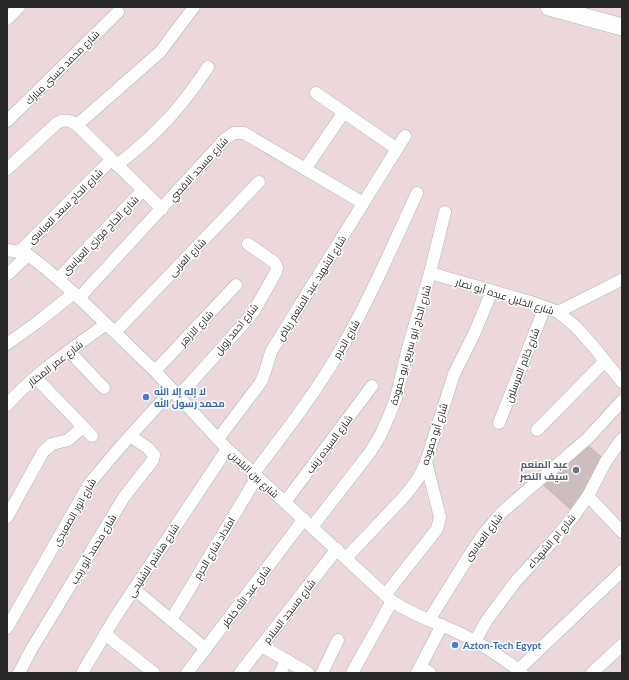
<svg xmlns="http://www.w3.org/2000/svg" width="629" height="680" font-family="Lato,Cairo,sans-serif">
  <rect width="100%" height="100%" fill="#ecd8da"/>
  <path fill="#cdbdbe" stroke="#c7b2b3" d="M584 442 606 461 575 513 539 481Z"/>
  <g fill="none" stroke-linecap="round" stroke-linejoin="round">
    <g stroke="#a9b8ba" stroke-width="13">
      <g id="street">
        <path d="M7 19 19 7"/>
        <path d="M316 93 397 149"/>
        <path d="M7 121 118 12"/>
        <path d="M77 125 160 52 194 7"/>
        <path d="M117 165C156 135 181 108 208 67"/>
        <path d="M7 169 57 123C64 119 70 120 77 125L162 209"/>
        <path d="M305 169 344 112"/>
        <path d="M7 250 19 252 28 255 45 268 74 293 155 371 227 449 392 601C412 615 435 622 457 632 480 643 502 657 522 673"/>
        <path d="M19 252 111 160"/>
        <path d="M430 273 534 303 558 312 576 327 593 346 622 382"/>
        <path d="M7 275 28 255"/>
        <path d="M58 279 142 191"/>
        <path d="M79 298 225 139 234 133H244L363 203"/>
        <path d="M558 312 621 280"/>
        <path d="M115 332 259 182"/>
        <path d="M7 344 39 321 74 293"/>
        <path d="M69 351 104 388"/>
        <path d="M155 371 236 285"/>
        <path d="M36 378 92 436"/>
        <path d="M178 397 245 322 254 311 276 272 277 267 274 262 248 244"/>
        <path d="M7 405C35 373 72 349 106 324"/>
        <path d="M499 423 545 307"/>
        <path d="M537 430 605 361"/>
        <path d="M218 439 261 382C266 371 268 360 272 350L405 136"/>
        <path d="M254 473C282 436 311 399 335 359 367 306 391 249 417 193"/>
        <path d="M588 496 622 532"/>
        <path d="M285 502 372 386"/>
        <path d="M7 517 43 452 52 444 68 440 83 427"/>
        <path d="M312 527 371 451 381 434 389 416 396 398 408 348 430 273 445 212"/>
        <path d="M346 558 402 499 411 488 419 477 426 462 454 374 474 334 492 291"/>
        <path d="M134 589 206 649"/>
        <path d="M385 595 437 529 440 517 426 462"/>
        <path d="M171 620 257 477"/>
        <path d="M429 620 472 551 486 531 502 512 587 439 622 401"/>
        <path d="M7 628 89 484 121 446 172 390"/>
        <path d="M105 634 154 673"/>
        <path d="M475 641 487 620 516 581 552 542 570 521 588 496 606 461 622 439"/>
        <path d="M262 646 308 673"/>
        <path d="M420 667 430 673"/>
        <path d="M518 670 622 571"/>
        <path d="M19 673 31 650 124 497 153 460 154 455 148 448 130 436"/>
        <path d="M82 673 116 616 227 449"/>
        <path d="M187 673 304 519"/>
        <path d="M240 673 337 549"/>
        <path d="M280 673 287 660"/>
        <path d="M322 673 338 640"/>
        <path d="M352 673 392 601"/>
        <path d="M417 673 442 625"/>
        <path d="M592 673 622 645"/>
      </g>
    </g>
    <g stroke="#a9b8ba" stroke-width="18">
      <path id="secondary" d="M549 7 622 27"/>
    </g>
    <use href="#street" stroke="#fff" stroke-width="12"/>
    <use href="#secondary" stroke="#fff" stroke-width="17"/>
  </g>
  <g fill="#3f7fe0" stroke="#fff" stroke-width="1.5">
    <circle cx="146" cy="397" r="4"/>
    <circle cx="455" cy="645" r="4"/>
  </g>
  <circle fill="#6b7280" stroke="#fff" stroke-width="1.5" cx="576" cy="470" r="4"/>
  <g text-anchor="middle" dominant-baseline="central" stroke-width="3" stroke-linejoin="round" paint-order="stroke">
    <g font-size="10" fill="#282828" stroke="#fff">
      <text transform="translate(62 67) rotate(-45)">شارع محمد حسنى مبارك</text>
      <text transform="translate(198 169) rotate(-48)">شارع مسجد الاقصي</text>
      <text transform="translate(65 206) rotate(-45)">شارع الحاج سعد العباسى</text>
      <text transform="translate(100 235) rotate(-46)">شارع الحاج فوزي العباسى</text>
      <text transform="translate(187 257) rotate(-46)">شارع العربى</text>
      <text transform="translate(311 288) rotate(-58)">شارع الشهيد عبد المنعم رياض</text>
      <text transform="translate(505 296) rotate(17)">شارع الخليل عبده أبو نصار</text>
      <text transform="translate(196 328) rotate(-47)">شارع الازهر</text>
      <text transform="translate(236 329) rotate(-51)">شارع احمد زويل</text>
      <text transform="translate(346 339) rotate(-60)">شارع الحرم</text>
      <text transform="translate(410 345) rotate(-74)">شارع الحاج ابو سريع ابو حمودة</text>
      <text transform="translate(55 363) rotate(-38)">شارع عمر المختار</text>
      <text transform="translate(522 365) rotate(-69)">شارع خاتم المرسلين</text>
      <text transform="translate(434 434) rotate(-72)">شارع أبو حموده</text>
      <text transform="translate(329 444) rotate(-53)">شارع السيده زينب</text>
      <text transform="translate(254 474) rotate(43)">شارع بين البلدين</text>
      <text transform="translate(74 512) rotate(-60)">شارع انور الصعيدى</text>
      <text transform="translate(483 537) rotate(-53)">شارع العباسى</text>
      <text transform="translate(551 541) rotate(-49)">شارع ام الشهداء</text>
      <text transform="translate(214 548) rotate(-59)">امتداد شارع الحرم</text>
      <text transform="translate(93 549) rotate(-59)">شارع محمد أبو رجب</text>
      <text transform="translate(153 560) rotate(-57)">شارع هاشم الشليحى</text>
      <text transform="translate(246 596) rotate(-53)">شارع عبد الله خاطر</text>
      <text transform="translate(289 611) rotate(-52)">شارع مسجد السلام</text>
    </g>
    <g font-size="10" font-weight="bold" fill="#366cbe" stroke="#fff" text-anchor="start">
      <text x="154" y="391">لا إله إلا الله<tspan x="154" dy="12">محمد رسول الله</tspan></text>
      <text x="463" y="645">Azton-Tech Egypt</text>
    </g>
    <g font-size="10" font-weight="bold" fill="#5b616d" stroke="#fff" text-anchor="end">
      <text x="568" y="464">عبد المنعم<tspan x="568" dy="12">سيف النصر</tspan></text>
    </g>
  </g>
  <rect width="629" height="680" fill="none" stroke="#282828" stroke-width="16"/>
</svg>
